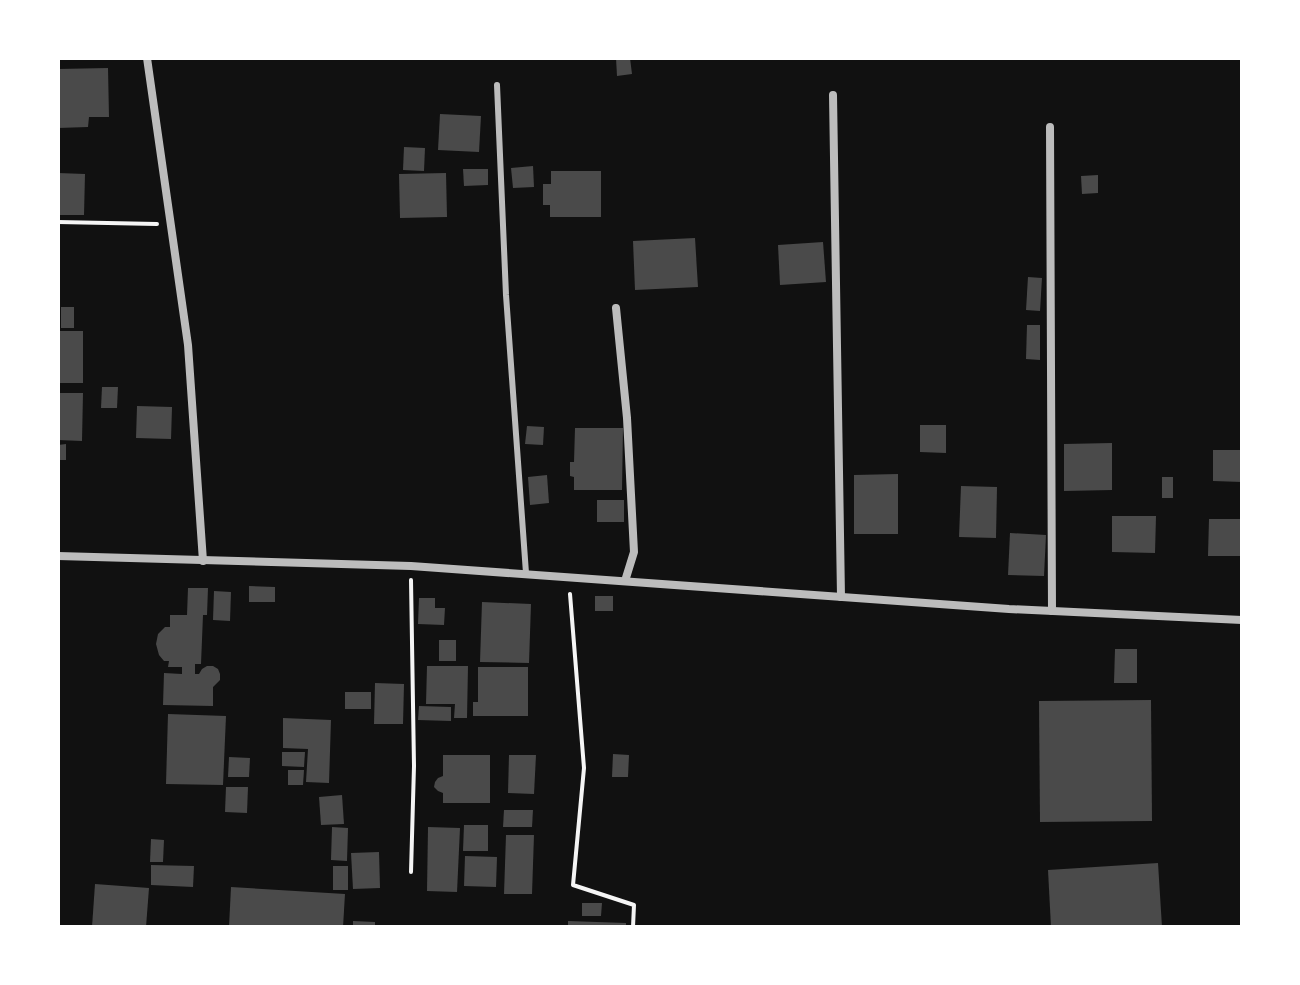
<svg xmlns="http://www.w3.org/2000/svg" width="1300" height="985" font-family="'Fira Sans Condensed',sans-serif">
  <rect width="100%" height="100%" fill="#111"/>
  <g fill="#4a4a4a">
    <path d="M616 58H630L632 74 617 76Z"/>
    <path d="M108 68 109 117H89L88 127 58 128V69Z"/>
    <path d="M440 114 481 116 479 152 438 150Z"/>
    <path d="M404 147 425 148 424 171 403 170Z"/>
    <path d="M533 166 534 187 513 188 511 168Z"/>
    <path d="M463 169H488V185L464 186Z"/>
    <path d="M551 171H601V217H550V205H543V184H551Z"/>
    <path d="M58 173 85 174 84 215H58Z"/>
    <path d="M446 173 447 217 400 218 399 174Z"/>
    <path d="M1098 175V193L1082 194 1081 176Z"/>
    <path d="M695 238 698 287 635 290 633 241Z"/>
    <path d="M823 242 826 282 780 285 778 245Z"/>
    <path d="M1028 277 1042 278 1040 311 1026 310Z"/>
    <rect x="61" y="307" width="13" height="21"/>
    <path d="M1027 325H1040V360L1026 359Z"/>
    <rect x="58" y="331" width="25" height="52"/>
    <path d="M102 387H118L117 408H101Z"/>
    <path d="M58 393H83L82 441 58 440Z"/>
    <path d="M137 406 172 407 171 439 136 438Z"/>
    <path d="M920 425H946V453L920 452Z"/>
    <path d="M527 426 544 427 543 445 525 444Z"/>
    <path d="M575 428H623L622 490H574V477L570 476V462H574Z"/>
    <path d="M1112 443V490L1064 491V444Z"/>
    <path d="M66 444V460H58V445Z"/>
    <path d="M1213 450H1242V482L1213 481Z"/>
    <path d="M898 474V534H854V475Z"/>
    <path d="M547 475 549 503 530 505 528 477Z"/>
    <rect x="1162" y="477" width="11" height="21"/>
    <path d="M961 486 997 487 996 538 959 537Z"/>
    <rect x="597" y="500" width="27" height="22"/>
    <path d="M1112 516H1156L1155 553 1112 552Z"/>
    <path d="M1209 519H1242V556H1208Z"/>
    <path d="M1010 533 1046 535 1044 576 1008 575Z"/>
    <path d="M249 586 275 587V602H249Z"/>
    <path d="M188 588H208L207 615H203L201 664H195V674H199L202 669 207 666H213L218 669 220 674V680L213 687V706L163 705 164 673 182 674V667H168L169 661H164L159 655 156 644 158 634 165 627H170V615H187Z"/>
    <path d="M214 591 231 592 230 621 213 620Z"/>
    <rect x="595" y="596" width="18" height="15"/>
    <path d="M419 598H435V608H445L444 625 418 624Z"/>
    <path d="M482 602 531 604 529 663 480 662Z"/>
    <rect x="439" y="640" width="17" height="21"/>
    <path d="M1115 649H1137V683H1114Z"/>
    <path d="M427 666H468L467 718H454L455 704H426Z"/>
    <path d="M478 667H528V716H473V702H478Z"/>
    <path d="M375 683 404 684 403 724H374Z"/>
    <rect x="345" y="692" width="26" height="17"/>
    <path d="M1151 700 1152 821 1040 822 1039 701Z"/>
    <path d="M419 706 451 707V721L418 720Z"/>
    <path d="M168 714 226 716 223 785 166 784Z"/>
    <path d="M283 718 331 720 329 783 306 782 308 749 283 748Z"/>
    <path d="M282 752H305L304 767 282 766Z"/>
    <path d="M613 754 629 755 628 777H612Z"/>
    <path d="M443 755H490V803H443V793L438 791 434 787 435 782 438 778 443 776Z"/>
    <path d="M509 755H536L534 794 508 793Z"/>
    <path d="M229 757 250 758 249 777H228Z"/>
    <path d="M288 770H304L303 785H288Z"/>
    <path d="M226 787H248L247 813 225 812Z"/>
    <path d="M342 795 344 824 321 825 319 797Z"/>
    <path d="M504 810H533L532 827H503Z"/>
    <path d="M464 825H488V851H463Z"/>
    <path d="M332 827 348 828 347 861 331 860Z"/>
    <path d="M428 827 460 828 457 892 427 891Z"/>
    <path d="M506 835H534L532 894H504Z"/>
    <path d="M151 839 164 840 163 862H150Z"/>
    <path d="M379 852 380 888 353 889 351 853Z"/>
    <path d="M465 856 497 857 496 887 464 886Z"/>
    <path d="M1158 863 1162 927H1051L1048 870Z"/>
    <path d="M151 865 194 866 193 887 151 885Z"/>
    <rect x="333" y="866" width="15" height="24"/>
    <path d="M95 884 149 888 146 927H92Z"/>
    <path d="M231 887 345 894 343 927H229Z"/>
    <path d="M582 903H602L601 916H582Z"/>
    <path d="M353 921 375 922V927H353Z"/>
    <path d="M568 921 626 923V927H568Z"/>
  </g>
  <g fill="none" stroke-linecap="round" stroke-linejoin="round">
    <g stroke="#f5f5f5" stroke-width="4">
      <path d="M58 222 157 224"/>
      <path d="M570 594 584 768 573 885 634 905 633 927"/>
      <path d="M411 872 414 766 411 580"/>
    </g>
    <path stroke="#bcbcbc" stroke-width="6" d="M497 85 506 295 526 573"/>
    <g stroke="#bcbcbc" stroke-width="8">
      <path d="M147 58 188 345 203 561"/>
      <path d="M833 95 841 597"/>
      <path d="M1050 127 1052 611"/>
      <path d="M616 308 627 418 634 552 625 581"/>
      <path d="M58 556 411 566 1009 609 1242 620"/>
    </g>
  </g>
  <rect width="1300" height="985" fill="none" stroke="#ffffff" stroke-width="120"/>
</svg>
